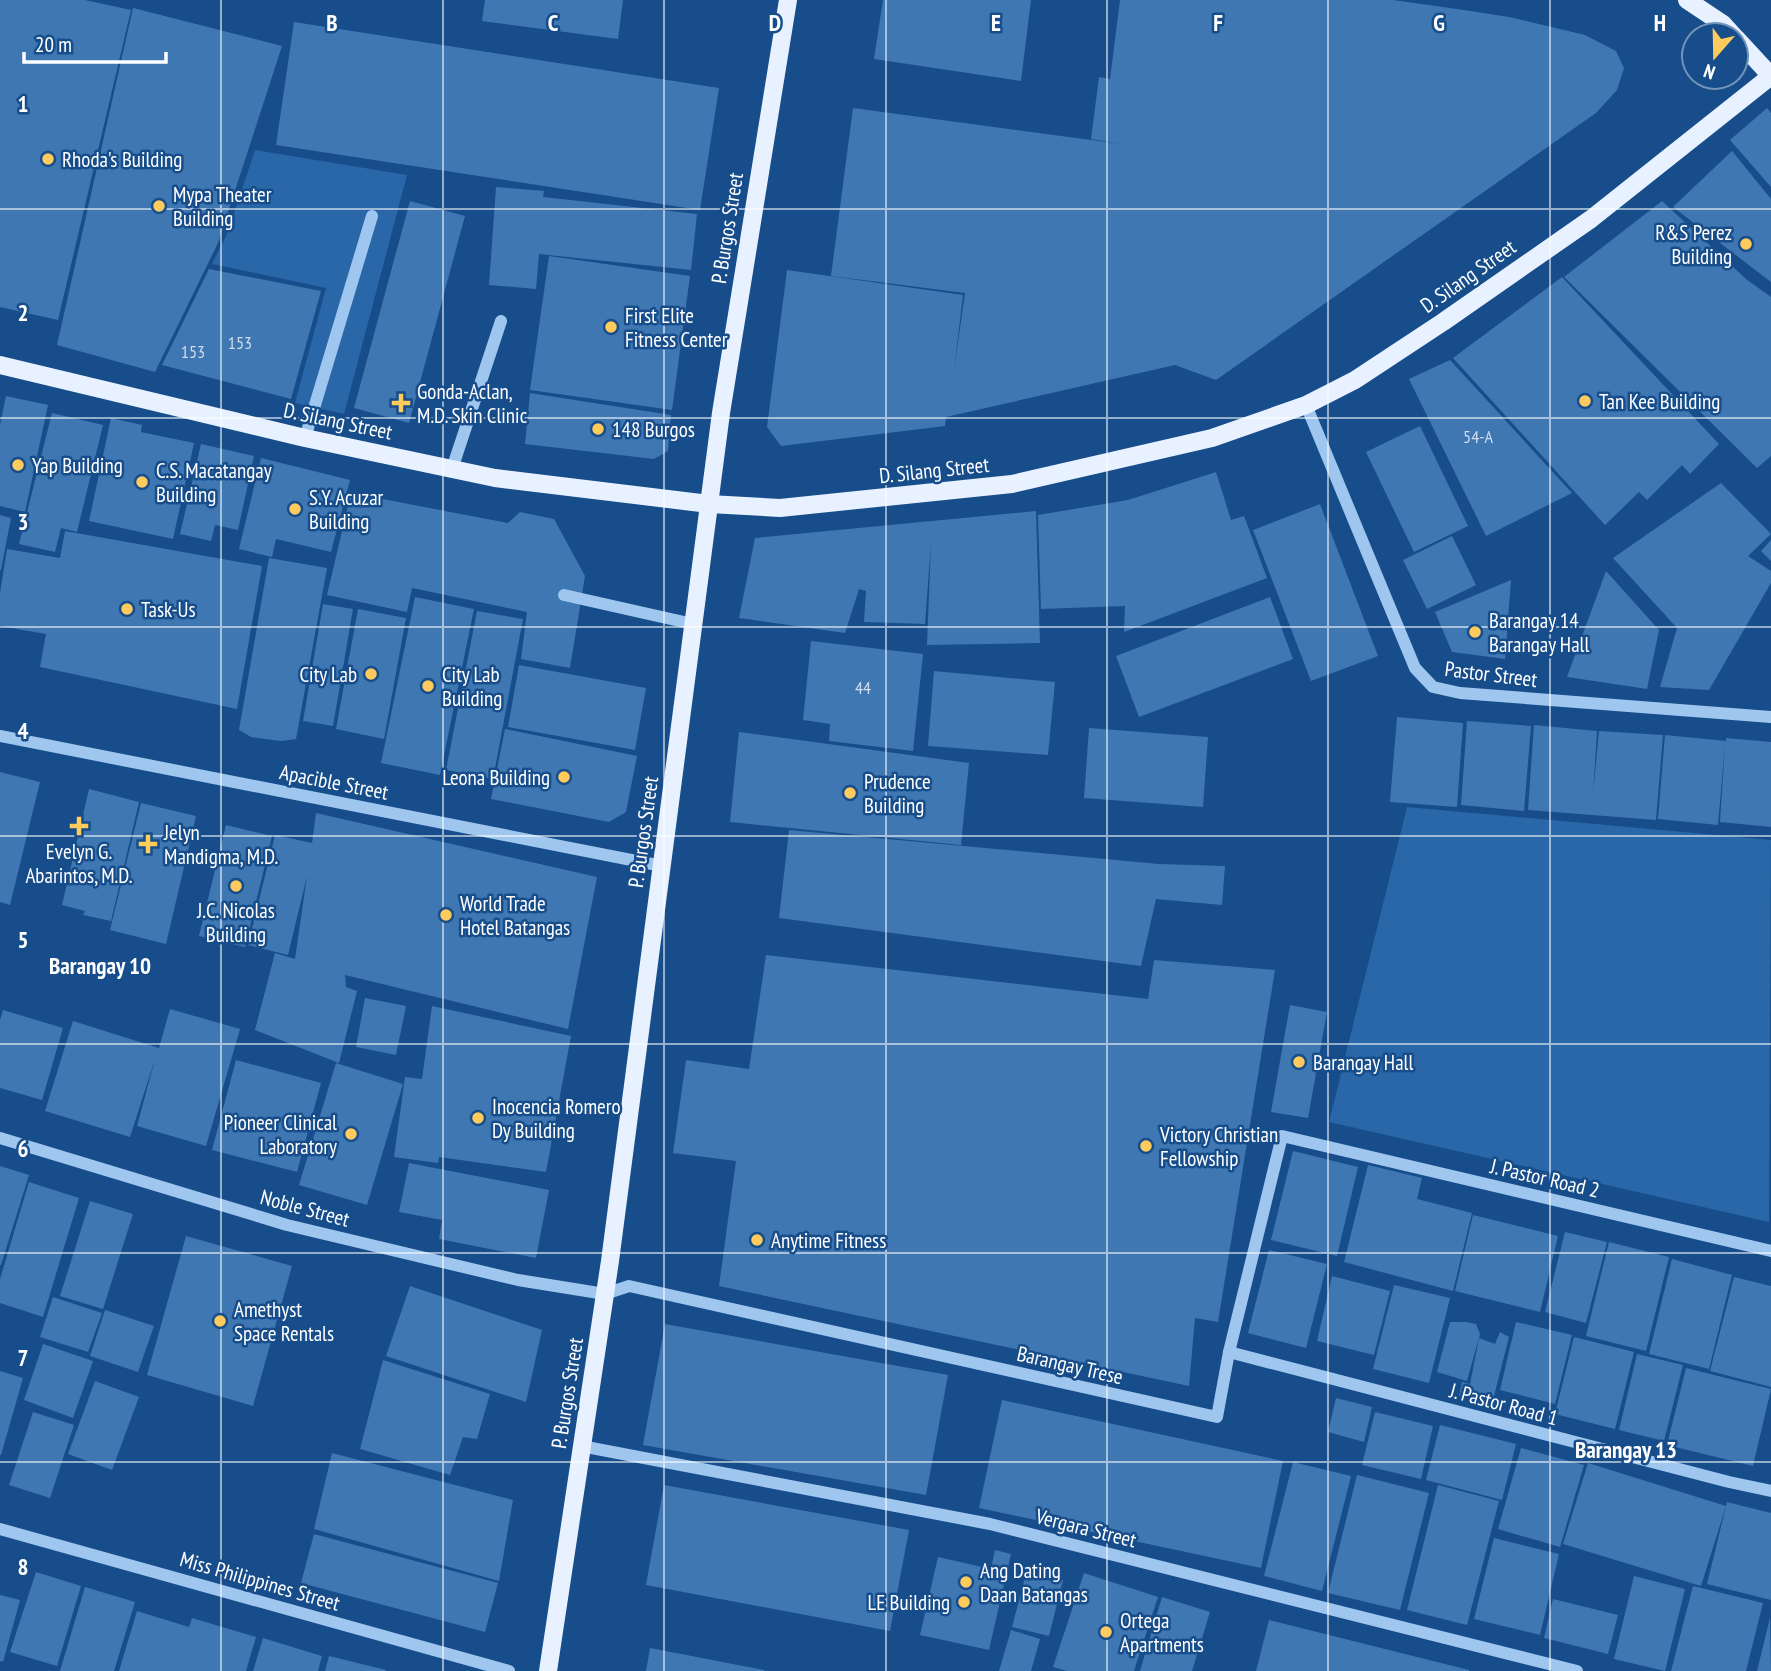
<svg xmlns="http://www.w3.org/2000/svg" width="1771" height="1671" font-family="'PT Sans Narrow',sans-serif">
  <rect width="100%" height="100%" fill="#164d8a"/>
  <g fill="#2967a9">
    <path d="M255 150 407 175 344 414 295 403 326 288 212 264 227 234Z"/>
    <path d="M1407 807 1771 840 1769 1222 1329 1122Z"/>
  </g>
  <g fill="#3f77b3">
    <path d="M0 0H85L131 10 58 320 0 307Z"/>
    <path d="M485 0H623L618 39 482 21Z"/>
    <path d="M883 0H1031L1021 81 874 59Z"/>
    <path d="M1120 0H1393L1464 10 1509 17 1585 35 1616 51 1624 68 1617 90 1596 113 1216 380 1175 365 946 417 945 426 781 446 767 427 787 270 963 295 954 370 965 293 831 276 853 108 1121 144 1091 139 1099 77 1110 79Z"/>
    <path d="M133 8 282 46 218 243 155 372 57 345Z"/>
    <path d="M294 22 719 88 700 210 276 145Z"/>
    <path d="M1767 108 1771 113V187L1730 140Z"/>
    <path d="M1732 151 1771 199V282L1673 207Z"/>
    <path d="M496 187 544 191 543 197 697 214 691 270 539 254 536 289 489 285Z"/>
    <path d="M410 201 465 216 409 423 354 408Z"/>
    <path d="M1662 201 1746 279 1771 297V456L1757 468 1564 277Z"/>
    <path d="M549 256 690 276 672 410 530 390Z"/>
    <path d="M209 269 321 291 291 399 162 365Z"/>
    <path d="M1562 277 1719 444 1690 474 1682 465 1647 500 1639 492 1605 525 1453 358Z"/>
    <path d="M1450 360 1572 493 1486 536 1409 379Z"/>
    <path d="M530 393 671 415 668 451 654 459 525 444Z"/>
    <path d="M6 396 48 405 25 512 0 506V425Z"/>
    <path d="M52 413 103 425 77 532 61 528 55 552 19 544Z"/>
    <path d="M111 418 142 425 141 432 194 443 173 539 89 521Z"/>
    <path d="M1420 426 1468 526 1414 552 1366 452Z"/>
    <path d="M201 444 254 456 238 530 215 525 211 541 180 534Z"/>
    <path d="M261 458 350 480 331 552 276 539 272 557 239 549Z"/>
    <path d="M1216 472 1231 520 1244 516 1267 578 1124 632 1125 606 1041 609 1038 515 1128 500Z"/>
    <path d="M1721 483 1771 534 1748 556 1771 571V583L1709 690 1660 687 1677 628 1613 558Z"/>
    <path d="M351 493 508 523 520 512 554 519 585 576 570 668 521 659 527 612 412 588 407 612 327 595Z"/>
    <path d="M1320 504 1378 656 1311 681 1253 530Z"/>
    <path d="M1036 511 1040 643 927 645 931 543 925 624 864 622 866 591 859 589 845 633 739 618 755 538Z"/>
    <path d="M0 515 11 518 1 570H0Z"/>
    <path d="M65 531 262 566 237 709 40 667 46 634 0 626V593L7 549 60 558Z"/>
    <path d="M1452 536 1476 585 1427 609 1403 560Z"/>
    <path d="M1771 540V561L1761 551Z"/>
    <path d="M269 558 327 568 296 739 281 741 251 737 239 730Z"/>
    <path d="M1606 571 1659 630 1647 689 1567 677Z"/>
    <path d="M1511 580 1505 659 1452 652 1435 612Z"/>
    <path d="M415 597 474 609 440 775 381 763Z"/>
    <path d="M1270 597 1293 659 1139 717 1116 656Z"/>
    <path d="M323 604 353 609 333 726 303 721Z"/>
    <path d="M358 609 406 618 384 739 336 729Z"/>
    <path d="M477 611 523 619 493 779 446 770Z"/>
    <path d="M811 641 923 654 913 751 829 741 830 724 803 720Z"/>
    <path d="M519 665 646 688 635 750 508 727Z"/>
    <path d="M934 671 1055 682 1048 755 928 746Z"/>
    <path d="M1397 717 1463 723 1457 807 1390 802Z"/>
    <path d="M1467 721 1531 726 1524 811 1461 805Z"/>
    <path d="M1534 725 1597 731 1593 795 1599 731 1663 735 1656 820 1528 810Z"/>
    <path d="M1089 728 1208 737 1203 807 1084 798Z"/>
    <path d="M505 729 637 756 626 812 609 822 491 799Z"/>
    <path d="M739 732 969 763 961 845 730 822Z"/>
    <path d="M1665 735 1726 741V738L1771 742V827L1720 822 1725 744 1718 825 1658 819Z"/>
    <path d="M0 772 40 782 10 905 0 902Z"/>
    <path d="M89 789 139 802 111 921 83 915 85 911 62 905Z"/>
    <path d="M141 803 196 816 166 944 110 930Z"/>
    <path d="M316 813 597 877 568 1029 345 975 346 987 357 991 339 1063 255 1030 275 953 295 959 307 876 288 955 248 945 275 835 312 843Z"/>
    <path d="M226 825 272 836 245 947 199 936Z"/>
    <path d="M789 830 1159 864 1225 866 1222 905 1156 899 1141 966 779 918Z"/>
    <path d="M766 955 1148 999 1154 960 1275 970 1218 1322 1195 1318 1189 1386 719 1286 736 1161 673 1153 686 1060 749 1069Z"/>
    <path d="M365 998 406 1006 396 1055 356 1047Z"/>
    <path d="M1290 1005 1327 1012 1308 1118 1271 1112Z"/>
    <path d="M432 1006 571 1036 546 1172 439 1157 438 1163 394 1157 405 1077 422 1079Z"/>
    <path d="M170 1009 240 1029 206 1146 137 1126 155 1059 130 1137 45 1111 73 1021 159 1048Z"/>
    <path d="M3 1010 63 1028 42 1100 0 1088V1020Z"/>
    <path d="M236 1060 321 1083 297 1172 212 1150Z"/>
    <path d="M336 1063 403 1084 367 1205 299 1185Z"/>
    <path d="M1293 1151 1358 1167 1337 1256 1271 1240Z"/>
    <path d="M409 1163 549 1190 536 1258 439 1239 442 1220 399 1212Z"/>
    <path d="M1368 1165 1422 1178 1417 1199 1472 1213 1453 1291 1344 1262Z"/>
    <path d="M0 1166 29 1175 1 1265H0Z"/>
    <path d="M29 1182 79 1198 43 1317 0 1303V1279Z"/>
    <path d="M90 1201 133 1214 103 1309 60 1296Z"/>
    <path d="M1473 1215 1558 1236 1540 1312 1455 1291Z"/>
    <path d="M1565 1232 1607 1242 1586 1323 1545 1312Z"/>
    <path d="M186 1236 292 1266 253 1406 147 1375Z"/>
    <path d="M1609 1242 1669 1257 1646 1351 1586 1336Z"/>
    <path d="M1269 1250 1327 1264 1306 1348 1248 1333Z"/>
    <path d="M1672 1259 1732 1275 1709 1369 1649 1354Z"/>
    <path d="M1332 1276 1390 1291 1374 1355 1317 1341Z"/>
    <path d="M1734 1277 1771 1286V1387L1710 1371Z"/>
    <path d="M1394 1285 1450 1298 1429 1383 1373 1369Z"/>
    <path d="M410 1286 542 1330 526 1402 386 1356Z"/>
    <path d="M53 1297 102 1313 88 1352 40 1337Z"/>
    <path d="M105 1310 154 1326 138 1372 90 1356Z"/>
    <path d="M1450 1322H1466L1476 1324 1480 1334 1467 1381 1437 1372Z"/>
    <path d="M1516 1322 1572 1335 1555 1404 1500 1390Z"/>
    <path d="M665 1324 948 1375 926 1495 643 1445Z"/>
    <path d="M1500 1332 1509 1337 1492 1404 1459 1396 1462 1382 1470 1384 1479 1338 1495 1344Z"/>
    <path d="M1574 1337 1634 1352 1615 1429 1555 1414Z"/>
    <path d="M43 1344 93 1361 73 1418 24 1400Z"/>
    <path d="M1637 1354 1683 1365 1664 1441 1619 1430Z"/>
    <path d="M383 1360 490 1394 477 1439 463 1437 450 1475 360 1449Z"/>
    <path d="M1686 1368 1771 1389 1753 1466 1667 1445Z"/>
    <path d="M0 1371 23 1378 1 1455H0Z"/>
    <path d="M95 1381 139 1397 112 1470 68 1454Z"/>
    <path d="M1336 1398 1372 1407 1364 1442 1328 1432Z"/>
    <path d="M1002 1400 1283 1461 1261 1568 979 1508Z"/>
    <path d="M33 1412 74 1425 50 1498 9 1485Z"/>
    <path d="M1375 1412 1433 1426 1421 1479 1362 1465Z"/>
    <path d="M1440 1425 1516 1444 1502 1500 1426 1480Z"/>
    <path d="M1521 1448 1584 1465 1560 1547 1498 1529Z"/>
    <path d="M332 1453 513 1500 499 1581 314 1529Z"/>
    <path d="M1293 1462 1351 1476 1322 1591 1264 1576Z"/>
    <path d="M1588 1463 1726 1506 1701 1586 1563 1544Z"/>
    <path d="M1357 1475 1429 1493 1400 1610 1328 1593Z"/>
    <path d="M664 1485 909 1530 890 1631 646 1585Z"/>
    <path d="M1438 1485 1499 1501 1467 1625 1407 1610Z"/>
    <path d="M1727 1502 1771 1513V1600L1707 1584Z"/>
    <path d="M314 1534 498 1583 485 1632 301 1583Z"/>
    <path d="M1494 1538 1559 1554 1540 1635 1474 1619Z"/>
    <path d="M995 1550 1011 1554 989 1650 920 1635 938 1557 991 1569Z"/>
    <path d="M1027 1570 1063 1580 1049 1636 1012 1627Z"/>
    <path d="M36 1572 81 1586 57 1666 10 1652Z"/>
    <path d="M1084 1573 1158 1597 1134 1671H1067L1053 1667Z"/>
    <path d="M1634 1576 1685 1589 1665 1671 1614 1659Z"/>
    <path d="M1693 1586 1763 1603 1746 1671H1671Z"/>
    <path d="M85 1587 135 1602 114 1671H60Z"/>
    <path d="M0 1595 20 1600 3 1662 0 1661Z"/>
    <path d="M1162 1597 1210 1612 1192 1671H1140Z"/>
    <path d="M1553 1599 1618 1615 1608 1654 1544 1638Z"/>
    <path d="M137 1611 189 1627 192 1618 256 1637 246 1671H119Z"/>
    <path d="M1770 1618 1771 1671H1757Z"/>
    <path d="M1269 1620 1469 1670V1671H1256Z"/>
    <path d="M1011 1630 1040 1639 1031 1671H999Z"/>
    <path d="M263 1638 322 1656 318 1671H253Z"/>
    <path d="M650 1648 764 1670V1671H646Z"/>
    <path d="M329 1656 386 1670V1671H325Z"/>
  </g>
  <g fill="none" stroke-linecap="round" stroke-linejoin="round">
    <g stroke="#9fc6ef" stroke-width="12">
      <path d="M1306 405 1415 668 1433 687 1460 693 1771 717"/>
      <path d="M305 438 372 216"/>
      <path d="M452 469 501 321"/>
      <path d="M564 595 693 624"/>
      <path d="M0 736 662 866"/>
      <path d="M0 1138 287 1225 518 1280 605 1294 629 1286 1217 1417 1229 1352 1282 1136 1771 1251"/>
      <path d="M1229 1352 1729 1482 1771 1491"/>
      <path d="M581 1446 990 1524 1577 1671"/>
      <path d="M0 1529 509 1671"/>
    </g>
    <g stroke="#e7f1ff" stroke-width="18">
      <path d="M1687 0 1723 24 1733 35"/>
      <path d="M1736 38 1771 76"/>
      <path d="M0 365 305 438 495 478 709 504 780 508 1012 484 1212 438 1306 405 1355 380 1443 322 1591 219 1771 76"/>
      <path d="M548 1671 610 1261 721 413 788 0"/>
    </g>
  </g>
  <path fill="none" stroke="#fff" stroke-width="2" stroke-opacity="0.55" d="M221 0V1671M443 0V1671M664 0V1671M886 0V1671M1107 0V1671M1328 0V1671M1550 0V1671M0 209H1771M0 418H1771M0 627H1771M0 836H1771M0 1044H1771M0 1253H1771M0 1462H1771"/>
  <g fill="#ffcb5d" stroke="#164d8a" stroke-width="2.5">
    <circle cx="48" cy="159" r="7"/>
    <circle cx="159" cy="206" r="7"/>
    <circle cx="1746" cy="244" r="7"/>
    <circle cx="611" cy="327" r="7"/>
    <circle cx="1585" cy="401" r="7"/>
    <path d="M397.5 392.5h7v7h7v7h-7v7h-7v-7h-7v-7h7z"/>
    <circle cx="598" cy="429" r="7"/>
    <circle cx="18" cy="465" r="7"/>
    <circle cx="142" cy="482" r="7"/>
    <circle cx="295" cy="509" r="7"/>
    <circle cx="127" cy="609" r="7"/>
    <circle cx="1475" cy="632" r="7"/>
    <circle cx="371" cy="674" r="7"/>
    <circle cx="428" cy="686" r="7"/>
    <circle cx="564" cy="777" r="7"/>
    <circle cx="850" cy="793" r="7"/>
    <path d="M75.5 815.5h7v7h7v7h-7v7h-7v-7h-7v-7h7z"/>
    <path d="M144.5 833.5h7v7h7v7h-7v7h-7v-7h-7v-7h7z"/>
    <circle cx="236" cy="886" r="7"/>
    <circle cx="446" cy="915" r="7"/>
    <circle cx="1299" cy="1062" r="7"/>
    <circle cx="478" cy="1118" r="7"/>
    <circle cx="351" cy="1134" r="7"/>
    <circle cx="1146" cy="1146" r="7"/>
    <circle cx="757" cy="1240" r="7"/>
    <circle cx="220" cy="1321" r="7"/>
    <circle cx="966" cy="1582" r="7"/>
    <circle cx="964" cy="1602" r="7"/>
    <circle cx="1106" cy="1632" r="7"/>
  </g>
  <g text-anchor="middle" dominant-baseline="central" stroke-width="5" stroke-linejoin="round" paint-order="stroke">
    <g font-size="18" fill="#cfddec">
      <text x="240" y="342">153</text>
      <text x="193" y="351">153</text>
      <text x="1478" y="436">54-A</text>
      <text x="863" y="687">44</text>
    </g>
    <g font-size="21" fill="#fff" stroke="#164d8a" text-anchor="start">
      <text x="62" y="159">Rhoda's Building</text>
      <text x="173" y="194">Mypa Theater<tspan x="173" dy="24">Building</tspan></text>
      <text x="1732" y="232" text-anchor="end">R&amp;S Perez<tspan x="1732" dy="24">Building</tspan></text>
      <text x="625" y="315">First Elite<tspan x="625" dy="24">Fitness Center</tspan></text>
      <text x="417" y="391">Gonda-Aclan,<tspan x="417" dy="24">M.D. Skin Clinic</tspan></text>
      <text x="1599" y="401">Tan Kee Building</text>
      <text x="612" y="429">148 Burgos</text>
      <text x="32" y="465">Yap Building</text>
      <text x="156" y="470">C.S. Macatangay<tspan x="156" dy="24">Building</tspan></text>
      <text x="309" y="497">S.Y. Acuzar<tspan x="309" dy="24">Building</tspan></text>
      <text x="141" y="609">Task-Us</text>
      <text x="1489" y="620">Barangay 14<tspan x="1489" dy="24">Barangay Hall</tspan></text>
      <text x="357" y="674" text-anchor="end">City Lab</text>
      <text x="442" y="674">City Lab<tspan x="442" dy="24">Building</tspan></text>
      <text x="550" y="777" text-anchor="end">Leona Building</text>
      <text x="864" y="781">Prudence<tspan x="864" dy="24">Building</tspan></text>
      <text x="164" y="832">Jelyn<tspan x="164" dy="24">Mandigma, M.D.</tspan></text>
      <text x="79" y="851" text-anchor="middle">Evelyn G.<tspan x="79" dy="24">Abarintos, M.D.</tspan></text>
      <text x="460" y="903">World Trade<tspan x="460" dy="24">Hotel Batangas</tspan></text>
      <text x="236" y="910" text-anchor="middle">J.C. Nicolas<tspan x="236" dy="24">Building</tspan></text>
      <text x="1313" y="1062">Barangay Hall</text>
      <text x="492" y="1106">Inocencia Romero<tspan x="492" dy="24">Dy Building</tspan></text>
      <text x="337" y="1122" text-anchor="end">Pioneer Clinical<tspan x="337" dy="24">Laboratory</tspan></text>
      <text x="1160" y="1134">Victory Christian<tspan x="1160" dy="24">Fellowship</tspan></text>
      <text x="771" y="1240">Anytime Fitness</text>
      <text x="234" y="1309">Amethyst<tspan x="234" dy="24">Space Rentals</tspan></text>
      <text x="980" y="1570">Ang Dating<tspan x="980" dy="24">Daan Batangas</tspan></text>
      <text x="950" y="1602" text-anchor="end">LE Building</text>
      <text x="1120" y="1620">Ortega<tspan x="1120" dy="24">Apartments</tspan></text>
    </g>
    <g font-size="21" fill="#fff" stroke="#164d8a">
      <text transform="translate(727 228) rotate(-81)">P. Burgos Street</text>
      <text transform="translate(1468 276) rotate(-35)">D. Silang Street</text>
      <text transform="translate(338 421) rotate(12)">D. Silang Street</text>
      <text transform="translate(934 470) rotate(-6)">D. Silang Street</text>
      <text transform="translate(1491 674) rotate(7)">Pastor Street</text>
      <text transform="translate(334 782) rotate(11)">Apacible Street</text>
      <text transform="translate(643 832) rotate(-82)">P. Burgos Street</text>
      <text transform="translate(1545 1178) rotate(13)">J. Pastor Road 2</text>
      <text transform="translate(305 1208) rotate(15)">Noble Street</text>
      <text transform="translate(1070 1365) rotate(13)">Barangay Trese</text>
      <text transform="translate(567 1393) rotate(-81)">P. Burgos Street</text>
      <text transform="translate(1504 1404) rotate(15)">J. Pastor Road 1</text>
      <text transform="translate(1086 1528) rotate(14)">Vergara Street</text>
      <text transform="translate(260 1581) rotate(16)">Miss Philippines Street</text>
    </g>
    <g font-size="23" font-weight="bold" fill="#fff" stroke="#164d8a">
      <text x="100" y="965">Barangay 10</text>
      <text x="1626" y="1449">Barangay 13</text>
    </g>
  </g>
  <g font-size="23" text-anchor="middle" font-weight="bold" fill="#fff" stroke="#164d8a" stroke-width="5" stroke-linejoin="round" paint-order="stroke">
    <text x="332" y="31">B</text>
    <text x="553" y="31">C</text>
    <text x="775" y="31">D</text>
    <text x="996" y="31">E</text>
    <text x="1218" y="31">F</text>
    <text x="1439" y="31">G</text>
    <text x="1660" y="31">H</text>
    <text x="23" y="112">1</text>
    <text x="23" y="321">2</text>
    <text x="23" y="530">3</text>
    <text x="23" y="739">4</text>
    <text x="23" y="948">5</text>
    <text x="23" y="1157">6</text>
    <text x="23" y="1366">7</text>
    <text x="23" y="1575">8</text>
  </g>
  <g transform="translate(1715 56) rotate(200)"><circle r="33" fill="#164d8a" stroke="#7394b9" stroke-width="2"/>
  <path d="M0-5L12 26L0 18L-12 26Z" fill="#ffcb5d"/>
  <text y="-10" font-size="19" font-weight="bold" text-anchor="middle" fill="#ffffff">N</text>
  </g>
  <path d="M24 52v10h142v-10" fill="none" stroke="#ffffff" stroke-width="3.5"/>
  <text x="35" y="52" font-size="21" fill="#ffffff" stroke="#164d8a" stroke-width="5" paint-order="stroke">20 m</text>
</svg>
